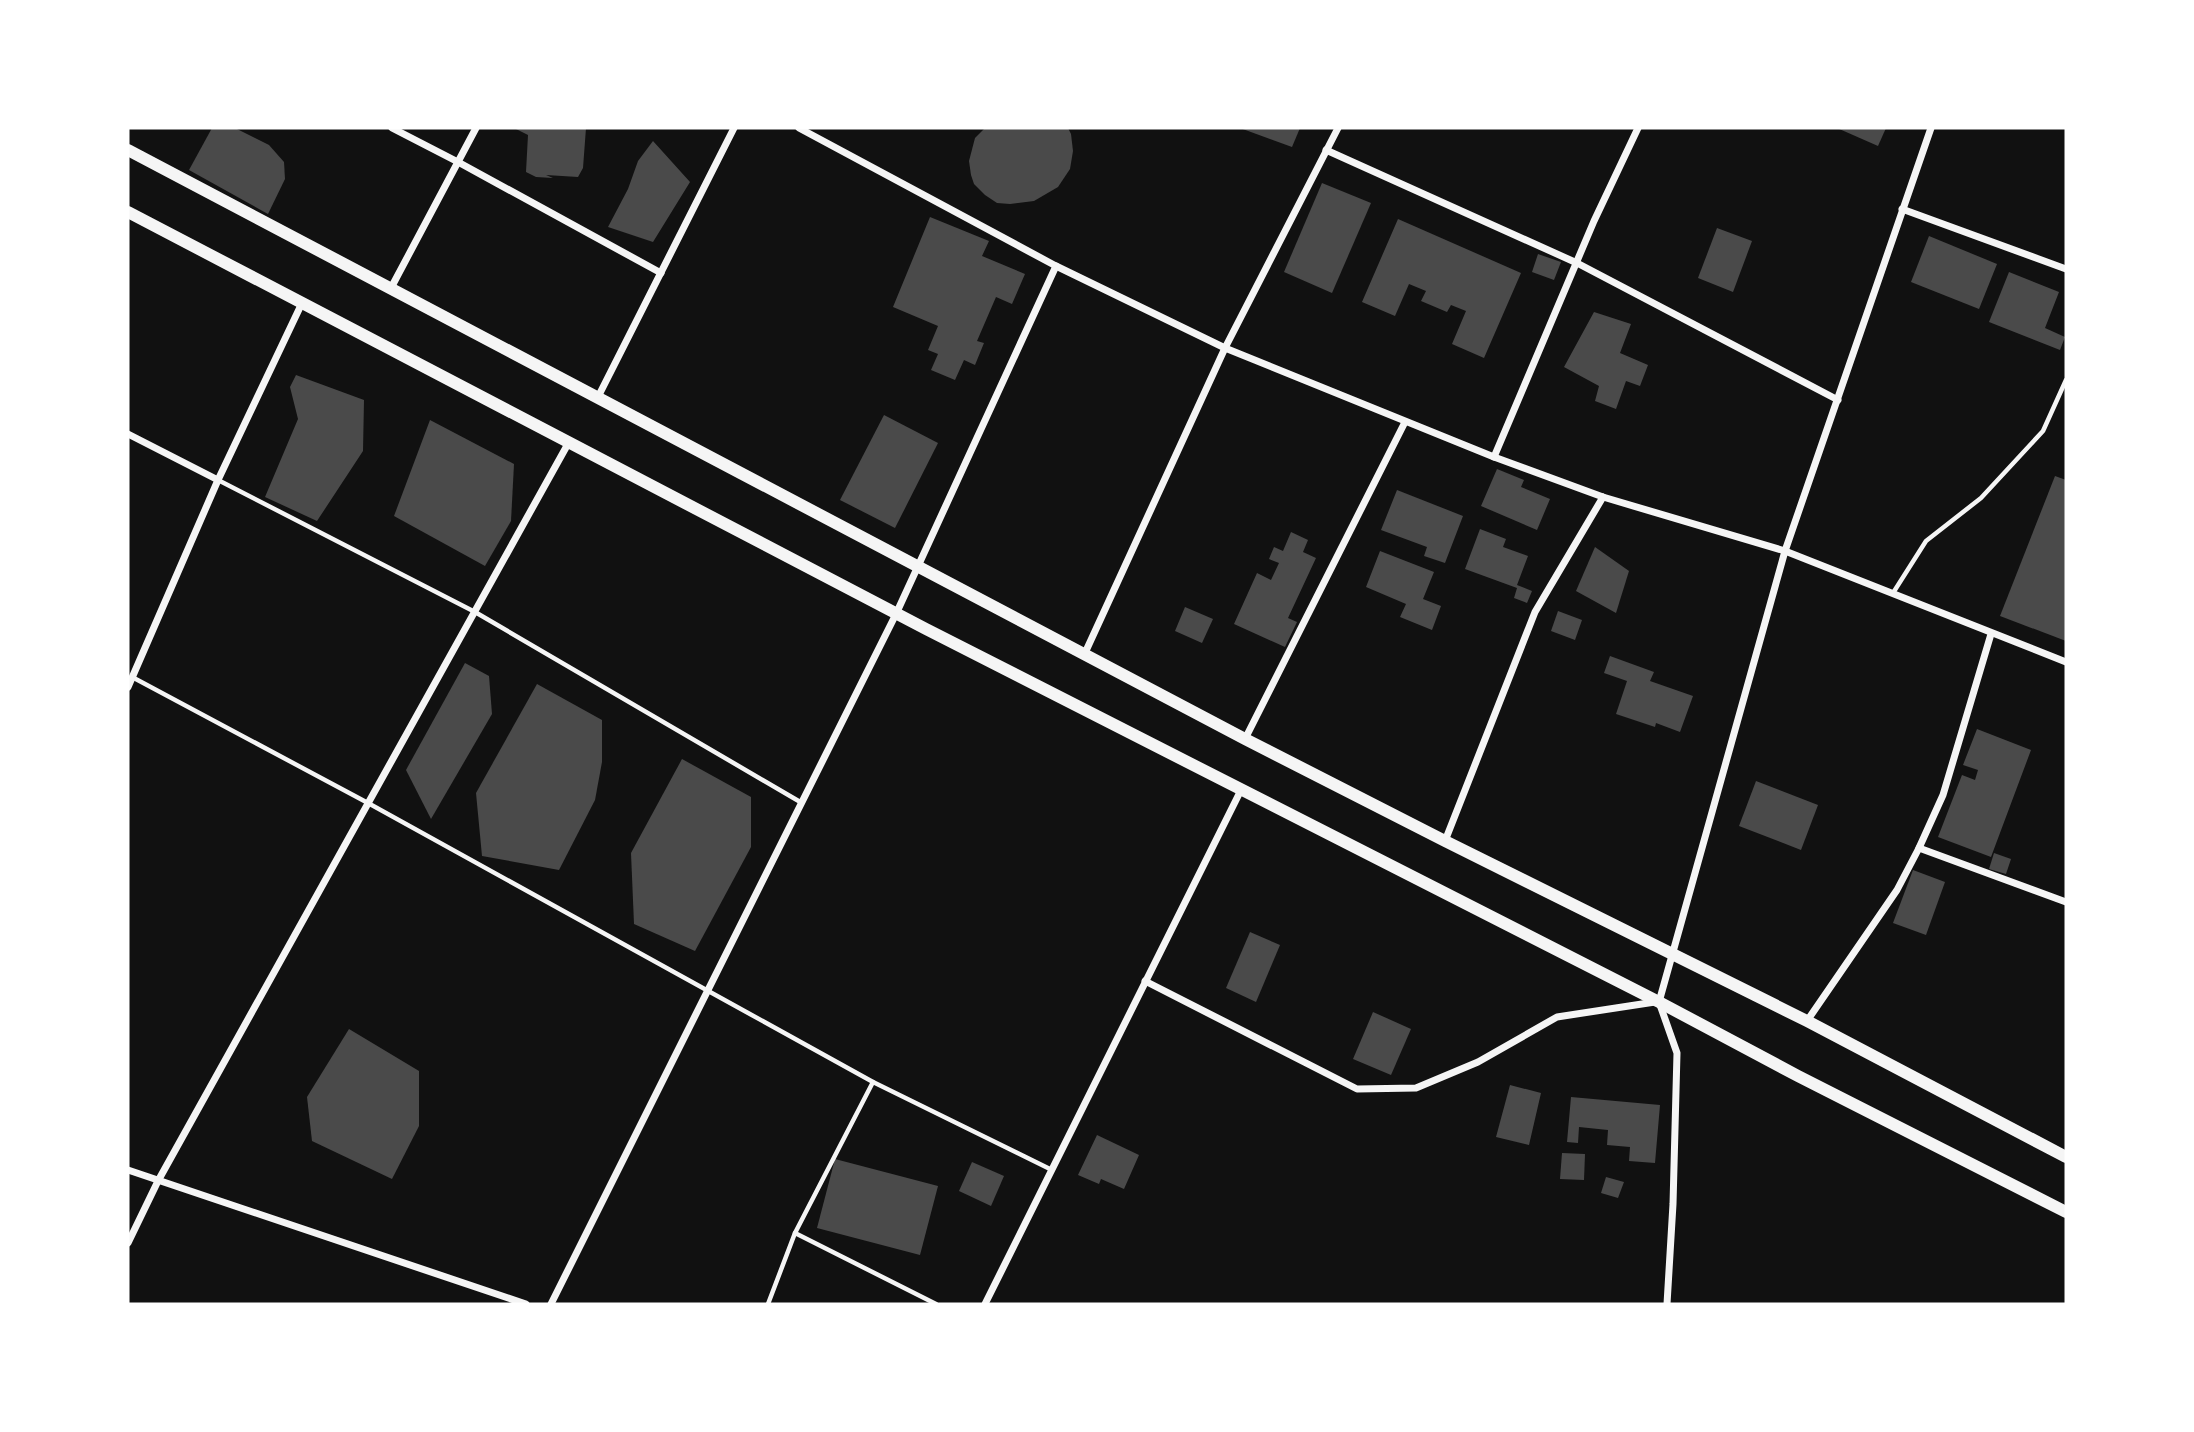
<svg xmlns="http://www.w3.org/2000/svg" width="2194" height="1432" font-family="Rubik,sans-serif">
  <rect width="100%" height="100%" fill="#111"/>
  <g fill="#4a4a4a">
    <path d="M212 128H235L269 145 284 162 285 179 268 214 189 170Z"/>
    <path d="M514 128H586L583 168 578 177 546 175 553 178 536 177 526 172 528 135Z"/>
    <path d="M985 128H1068L1071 134 1073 151 1070 169 1058 187 1034 201 1010 204 997 203 985 195 974 184 971 175 969 161 975 138Z"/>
    <path d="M1240 128H1300L1292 147Z"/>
    <path d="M1837 128H1886L1878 146Z"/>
    <path d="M653 141 690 182 653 242 608 227 628 189 638 161Z"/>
    <path d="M1322 183 1371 203 1332 293 1284 272Z"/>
    <path d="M930 217 989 241 982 256 1025 274 1012 304 996 297 977 341 984 343 975 365 964 360 955 380 931 370 938 354 928 350 938 326 893 307Z"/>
    <path d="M1398 219 1521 273 1484 358 1452 344 1466 311 1451 305 1447 312 1421 301 1426 291 1409 284 1395 316 1362 302Z"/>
    <path d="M1717 228 1752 241 1733 292 1698 278Z"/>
    <path d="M1929 236 1997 264 1979 309 1911 282Z"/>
    <path d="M1538 254 1561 262 1554 280 1532 272Z"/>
    <path d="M2009 272 2059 292 2045 328 2065 337 2060 350 1989 322Z"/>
    <path d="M1594 312 1631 324 1620 353 1648 365 1640 386 1626 381 1616 409 1595 401 1599 386 1564 367Z"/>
    <path d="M296 375 364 400 363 451 317 521 265 497 298 419 290 387Z"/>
    <path d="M884 415 938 443 895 528 840 500Z"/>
    <path d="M430 420 514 464 511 521 485 566 394 516Z"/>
    <path d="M1497 469 1524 480 1521 487 1550 499 1537 530 1481 506Z"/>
    <path d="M2055 476 2066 480V641L2000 616Z"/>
    <path d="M1397 490 1463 516 1445 563 1424 556 1427 547 1381 530Z"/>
    <path d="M1480 529 1506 539 1503 547 1528 556 1517 585 1532 591 1527 603 1514 598 1517 588 1465 569Z"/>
    <path d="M1291 532 1308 540 1303 552 1316 558 1288 618 1297 622 1285 647 1234 624 1257 573 1271 580 1279 563 1269 559 1274 547 1283 551Z"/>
    <path d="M1595 547 1629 571 1616 613 1576 591Z"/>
    <path d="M1380 551 1434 572 1423 599 1441 606 1432 630 1400 617 1406 604 1366 587Z"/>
    <path d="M1185 607 1213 619 1202 643 1175 631Z"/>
    <path d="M1558 611 1582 620 1575 640 1551 631Z"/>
    <path d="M1610 656 1654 672 1650 681 1693 696 1680 732 1656 723 1655 727 1616 714 1627 681 1604 673Z"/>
    <path d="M465 663 489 676 492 714 431 819 406 770Z"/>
    <path d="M537 684 602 720V762L595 800 559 870 482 856 476 793Z"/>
    <path d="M1977 729 2031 750 1991 857 1938 837 1962 775 1975 780 1978 770 1963 765Z"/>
    <path d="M682 759 751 797V847L695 951 634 924 631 853Z"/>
    <path d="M1756 781 1818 805 1801 850 1739 826Z"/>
    <path d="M1994 853 2011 859 2006 874 1989 869Z"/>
    <path d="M1913 870 1945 882 1926 935 1893 923Z"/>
    <path d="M1250 932 1280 945 1256 1002 1226 988Z"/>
    <path d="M1373 1012 1411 1029 1391 1075 1353 1059Z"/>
    <path d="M349 1029 419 1071V1126L392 1179 312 1141 307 1097Z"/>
    <path d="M1510 1085 1541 1093 1529 1145 1496 1137Z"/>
    <path d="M1571 1097 1660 1105 1655 1163 1629 1161 1630 1147 1607 1145 1608 1130 1579 1127 1578 1143 1567 1142Z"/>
    <path d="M1097 1135 1139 1155 1124 1189 1101 1179 1099 1184 1078 1175Z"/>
    <path d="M1562 1153 1585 1154 1584 1180 1560 1179Z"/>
    <path d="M835 1159 938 1186 920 1255 817 1228Z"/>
    <path d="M972 1162 1004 1176 991 1206 959 1191Z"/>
    <path d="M1606 1177 1624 1182 1618 1198 1601 1193Z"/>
  </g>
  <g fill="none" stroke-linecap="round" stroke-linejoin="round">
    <g stroke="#f5f5f5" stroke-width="4.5">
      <path d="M218 480 475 612 802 803"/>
      <path d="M1893 593 1926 541 1981 498 2043 431 2066 380"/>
      <path d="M132 677 368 803 873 1082 1052 1170"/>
      <path d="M795 1233 936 1304"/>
      <path d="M768 1304 795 1233 873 1082"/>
    </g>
    <g stroke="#f5f5f5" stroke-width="7">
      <path d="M392 128 458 162 661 273"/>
      <path d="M799 128 1056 266 1225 348 1494 457 1603 497 1785 551 2066 662"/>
      <path d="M1326 150 1577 263 1838 400"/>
      <path d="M1902 209 2066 269"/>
      <path d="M391 288 476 128"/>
      <path d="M598 397 734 128"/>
      <path d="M128 434 218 480"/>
      <path d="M1494 457 1594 221 1638 128"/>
      <path d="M1085 653 1225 348 1338 128"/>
      <path d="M128 687 218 480 302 303"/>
      <path d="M1245 739 1405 422"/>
      <path d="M1445 841 1535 612 1603 497"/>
      <path d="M1919 848 2066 902"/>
      <path d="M1145 981 1357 1089 1416 1088 1478 1062 1557 1017 1655 1002"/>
      <path d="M1807 1021 1897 890 1919 848 1943 795 1991 634"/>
      <path d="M128 1170 526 1304"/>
      <path d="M128 1243 158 1181 569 442"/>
      <path d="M551 1304 896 614 1056 266"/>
      <path d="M985 1304 1241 790"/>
      <path d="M1667 1304 1673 1204 1677 1053 1659 1002 1785 551 1931 128"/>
    </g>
    <g stroke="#f5f5f5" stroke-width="12">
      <path d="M128 150 1245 739 1445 841 1807 1021 2066 1157"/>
      <path d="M128 212 926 629 1659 1002 1798 1076 2066 1212"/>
    </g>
  </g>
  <rect width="2194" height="1432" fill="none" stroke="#ffffff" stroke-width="259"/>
</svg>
